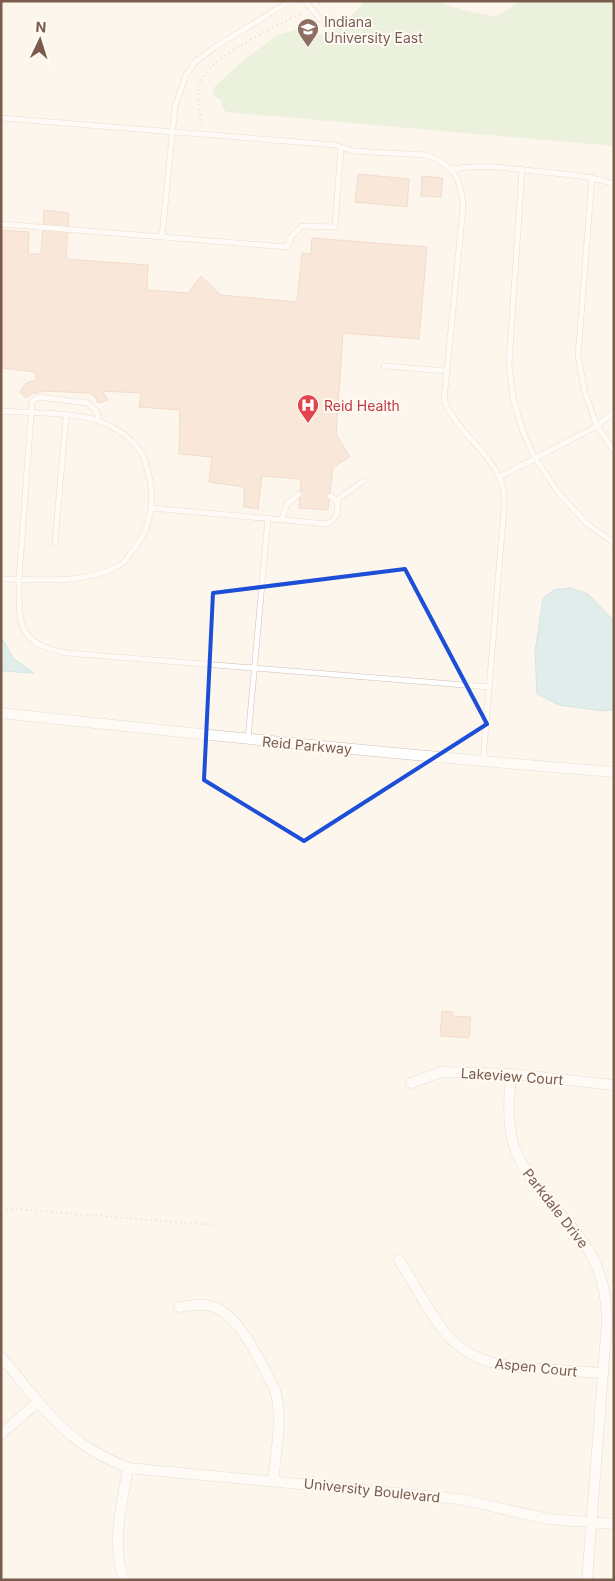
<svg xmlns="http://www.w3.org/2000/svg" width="615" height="1581" font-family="Inter,sans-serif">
  <rect width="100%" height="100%" fill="#fdf6ec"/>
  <path fill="#d8ecc9" d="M365 1H435L468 11 496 17 520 1H614V146L226 112 222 106 221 100 212 95 215 86 246 58 278 35 297 29 307 37C337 33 345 23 365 1Z"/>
  <g fill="#bfe3e8" stroke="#a5d3da">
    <path d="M571 588 588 594 614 621V710L602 711 559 705 537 694 535 651 543 598 554 590Z"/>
    <path d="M1 636 13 658 34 673 1 671Z"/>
  </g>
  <g fill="#f3d5c3" stroke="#e6bba3">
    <path d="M358 174 409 179 407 207 355 202Z"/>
    <path d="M422 176 443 178 441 197 421 196Z"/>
    <path d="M44 210 69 213 66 259 148 265 147 290 188 293 201 276 221 295 297 302 302 253 311 254 312 238 427 247 419 339 343 333 336 434 350 457 333 467 328 510 299 508 301 479 262 476 258 509 244 507V487L209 482 212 457 179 454 180 410 139 407 141 393 102 391 108 400 98 403 95 396 89 393 44 391 34 393 26 398 20 392 26 383 36 380V372L1 368V230L29 232 28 254H41Z"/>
    <path d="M442 1011 453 1012V1016L471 1017 469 1038 440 1036Z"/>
  </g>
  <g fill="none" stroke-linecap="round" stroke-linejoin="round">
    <g stroke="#d1beb0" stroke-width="6">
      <g id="service">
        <path d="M305 1 320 19"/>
        <path d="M1 118 335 145 353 151 426 155C454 164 462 180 463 208L444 400C457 434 498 456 504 492 504 497 504 503 504 508L483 761"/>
        <path d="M452 169C479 164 506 168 533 171 561 174 587 175 614 184"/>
        <path d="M522 170 509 364 513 398 523 432 535 458 558 492 586 523 614 543"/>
        <path d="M592 177 578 356 585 393 597 426 614 451"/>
        <path d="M1 224 287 247 291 237 302 226 335 227 341 147"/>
        <path d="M162 236 175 107 186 75 195 62 215 47 290 1"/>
        <path d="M384 366 446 371"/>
        <path d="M1 411C28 413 75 412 99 421 115 427 131 438 141 452 144 456 145 461 146 466 157 497 152 529 130 554 127 558 124 563 120 565 84 585 41 579 1 579"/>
        <path d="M99 421 97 412 88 403 38 397 32 402 19 579C19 623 16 644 67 653L489 687"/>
        <path d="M499 477 597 426 614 412"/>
        <path d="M337 500 363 481"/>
        <path d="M151 508 327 524C338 518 339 512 337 500L330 496"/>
        <path d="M282 519 287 504 299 494"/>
        <path d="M55 543 66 416"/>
        <path d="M248 739 268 518"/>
      </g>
    </g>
    <g stroke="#d1beb0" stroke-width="11">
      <g id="minor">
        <path d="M1 713C205 735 409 756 614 772"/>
        <path d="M511 1074C509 1098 507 1122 514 1146 521 1166 534 1182 547 1198 583 1241 606 1261 607 1321L587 1580"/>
        <path d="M411 1083 441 1072 511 1074 614 1085"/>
        <path d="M399 1260C414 1283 427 1309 444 1331 470 1364 503 1366 541 1369 562 1370 582 1372 603 1373"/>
        <path d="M179 1307C188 1306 198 1304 206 1305 239 1309 261 1364 275 1390 283 1418 276 1452 273 1481"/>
        <path d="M1 1357C24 1383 44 1413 71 1435 87 1449 109 1460 128 1468L459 1499 548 1519 614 1524"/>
        <path d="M1 1434 38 1402"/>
        <path d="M124 1580C111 1544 122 1504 128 1468"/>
      </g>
    </g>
    <g stroke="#d9b8a5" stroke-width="2" stroke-dasharray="1 4" stroke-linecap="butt">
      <path d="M319 4 323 1"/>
      <path d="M202 125C199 112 196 96 200 83 207 57 280 25 303 12"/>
      <path d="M1 1208 215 1225"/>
    </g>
    <use href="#service" stroke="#fff" stroke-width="5"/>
    <use href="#minor" stroke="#fff" stroke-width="10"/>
  </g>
  <path d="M0 0H615V1581H0ZM405 569 487 724 304 841 204 780 213 593Z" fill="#fdf6ec" fill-opacity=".55" fill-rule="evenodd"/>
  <path fill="none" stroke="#1d4ed8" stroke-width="4" stroke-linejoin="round" d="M405 569 487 724 304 841 204 780 213 593Z"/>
  <defs>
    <g id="university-pin" transform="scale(1.125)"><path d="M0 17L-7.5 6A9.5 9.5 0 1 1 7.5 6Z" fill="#8d6e63" stroke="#fffaf3"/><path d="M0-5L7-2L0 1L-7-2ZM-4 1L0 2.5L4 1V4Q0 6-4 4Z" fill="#fff"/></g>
    <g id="hospital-pin" transform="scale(1.125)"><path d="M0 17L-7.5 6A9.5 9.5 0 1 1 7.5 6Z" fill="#e0444e" stroke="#fffaf3"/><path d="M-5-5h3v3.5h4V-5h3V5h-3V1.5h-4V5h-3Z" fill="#fff"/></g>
  </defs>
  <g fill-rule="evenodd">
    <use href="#university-pin" x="308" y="29"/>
    <use href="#hospital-pin" x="308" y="405"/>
  </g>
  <g text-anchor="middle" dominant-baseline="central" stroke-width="4" stroke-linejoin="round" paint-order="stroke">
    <g font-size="14" fill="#785e54" stroke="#fffaf3" text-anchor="start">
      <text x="324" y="21">Indiana<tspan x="324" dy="16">University East</tspan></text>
    </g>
    <g font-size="14" fill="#be3a42" stroke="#fffaf3" text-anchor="start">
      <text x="324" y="405">Reid Health</text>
    </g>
    <g font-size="14" fill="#7a5c4d" stroke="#fffaf3">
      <text transform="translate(307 745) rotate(5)">Reid Parkway</text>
      <text transform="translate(512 1076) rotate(4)">Lakeview Court</text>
      <text transform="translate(556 1208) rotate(52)">Parkdale Drive</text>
      <text transform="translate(536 1367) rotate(6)">Aspen Court</text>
      <text transform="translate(372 1490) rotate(6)">University Boulevard</text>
    </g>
  </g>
  <rect width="615" height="1581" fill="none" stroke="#7a5c4d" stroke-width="5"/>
  <g transform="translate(40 40) rotate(4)" stroke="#fffaf3" stroke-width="4" paint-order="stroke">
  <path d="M0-4L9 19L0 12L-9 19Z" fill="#7a5c4d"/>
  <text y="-8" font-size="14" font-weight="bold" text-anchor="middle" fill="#7a5c4d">N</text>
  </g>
</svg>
